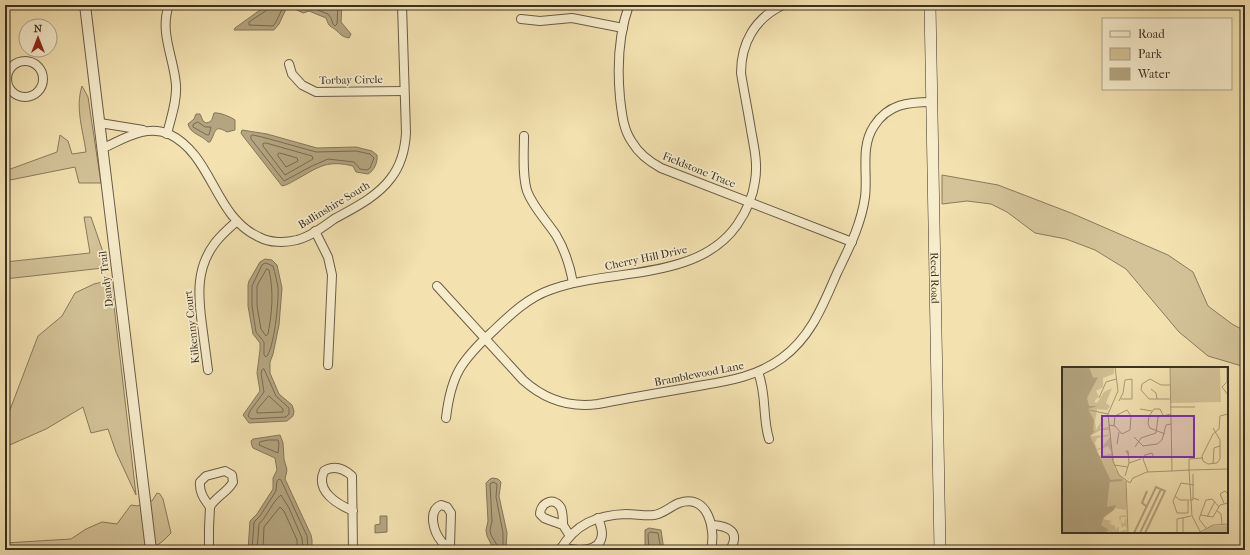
<svg xmlns="http://www.w3.org/2000/svg" width="1250" height="555" font-family="'IM FELL French Canon',serif">
  <rect width="100%" height="100%" fill="#f3e1b0"/>
  <filter id="stains"><feTurbulence type="fractalNoise" baseFrequency=".005" numOctaves="4"/><feColorMatrix values="0 0 0 0 .2 0 0 0 0 .09 0 0 0 0 .02 0 0 0 .5 -.17"/></filter>
  <radialGradient id="worn" r=".72"><stop offset=".6" stop-color="#630" stop-opacity="0"/><stop offset="1" stop-color="#630" stop-opacity=".3"/></radialGradient>
  <g fill="#d4c398" stroke="#887a5d">
    <path d="M82 86 88 97 101 183H79L75 167 5 181V171L57 152 60 135 68 141 72 154 86 152C83 130 75 108 82 86Z"/>
    <path d="M942 175 998 185 1071 213 1168 255 1193 272 1208 306 1232 324 1245 331V367L1208 356 1179 332 1126 269 1095 250 1066 239 1035 233 1007 212 991 204 967 201 942 204Z"/>
    <path d="M84 217H91L103 252V268L5 279V262L90 253Z"/>
    <path d="M111 280 136 495 116 452 108 429 91 433 83 407 46 429 5 447V417L8 415 38 336 62 316 75 293 94 284Z"/>
    <path d="M157 493 160 494 163 499 171 533 163 541 151 550H5V543L71 539 86 529 102 522 117 524 131 505 137 506 152 501Z"/>
  </g>
  <g fill="#b4a580" stroke="#84765a">
    <path d="M267 5H342L341 22 351 34 349 38C343 37 341 35 337 31 329 24 330 29 326 18L309 11 303 13 291 7 286 9 279 24 274 30H234L235 28Z"/>
    <path d="M214 113C219 112 231 117 235 120V130L227 132C214 124 216 132 210 142H208C202 135 190 134 188 124L194 119 196 114H200L203 121 206 123C213 122 212 118 214 113Z"/>
    <path d="M242 130 267 134 317 148 356 147 372 151 377 155C378 162 374 171 368 174L356 172 353 166C328 160 320 166 299 178 293 181 288 185 282 186L243 136 241 133Z"/>
    <path d="M265 259 272 260 277 265 282 288 279 325 273 354 270 362V373L279 394 292 405 294 411 293 416 287 421 249 423 243 415 260 391 257 373 260 350V343L253 334 248 306V285L249 281 260 262Z"/>
    <path d="M280 435 283 443 284 459 287 470 285 479 311 535 312 540V550L261 549 248 550 250 521 257 514 273 489V478L277 470 275 458 253 448 252 446 251 441 253 439Z"/>
    <path d="M493 478 498 479 501 482 499 496 507 533 506 548 512 550H494L487 536 486 530 488 521 486 483 490 479Z"/>
    <path d="M380 516H387V532L375 533V525L380 524Z"/>
    <path d="M649 528 661 530 664 550H645V530Z"/>
  </g>
  <g fill="none" stroke-linecap="round" stroke-linejoin="round">
    <g stroke="#786a51" stroke-width="1">
      <path d="M269 5 267 10 249 22V25L273 26 276 22 284 5"/>
      <path d="M296 5 303 8 310 7 328 14 331 18 333 24 335 26 337 24 338 5"/>
      <path d="M198 122 205 127H211L209 135H207L193 127V125Z"/>
      <path d="M253 135 266 138 316 152 356 151 370 154 374 158 370 168 367 170 360 169 354 162 328 159 312 166 284 181 251 139V136Z"/>
      <path d="M266 143 312 156 313 159 285 175 263 146V144Z"/>
      <path d="M280 153 297 158 298 161 286 167 278 156V154Z"/>
      <path d="M266 263 273 266C275 273 277 281 278 288 279 300 274 350 266 357L264 355V342L256 332 252 306V286L262 265Z"/>
      <path d="M267 269 269 270C274 292 272 313 268 334L266 336 261 329 257 306V286Z"/>
      <path d="M264 369 276 396 289 408V414L286 417 251 419 248 416 250 411 264 392 261 373 262 370Z"/>
      <path d="M269 396 283 409V412L257 413V410Z"/>
      <path d="M269 440H278L279 444 278 453 259 445 260 442Z"/>
      <path d="M252 550 254 522 260 516 276 491 277 481 279 479 281 480 307 536 308 550"/>
      <path d="M257 550 259 524C268 515 272 502 281 495L289 508 302 538 303 550"/>
      <path d="M263 550 264 527 280 507 284 511 297 540V550"/>
      <path d="M498 550 497 545 491 535 490 530 492 521 490 484 493 482 497 484 496 497 503 533V550"/>
      <path d="M649 550 648 534 650 532 658 533 661 550"/>
    </g>
    <g stroke="#695c46" stroke-width="10">
      <g id="minor">
        <path d="M629 5C618 36 617 66 620 98 622 114 623 129 632 142 639 154 650 162 661 168L852 242"/>
        <path d="M521 19 540 21 572 18 623 28"/>
        <circle cx="25" cy="79" r="18"/>
        <path d="M289 64 292 74 302 85 316 92 404 91"/>
        <path d="M100 123 143 130"/>
        <path d="M167 134C171 117 177 102 176 85 174 58 159 32 169 5"/>
        <path d="M524 136C524 153 522 174 527 191 533 207 546 220 556 235 565 250 570 266 573 283"/>
        <path d="M103 148C124 139 146 124 169 134 213 155 214 217 259 237 270 243 285 243 297 240 311 236 323 227 334 219 354 208 377 197 391 178 401 165 405 150 406 133L402 5"/>
        <path d="M315 231 328 257 332 275 328 365"/>
        <path d="M437 286 523 380C544 399 569 408 598 404 628 398 658 393 687 388 720 382 754 379 782 358 811 337 823 305 837 273 849 248 861 225 865 197 868 173 860 147 874 126 888 104 908 102 932 102"/>
        <path d="M208 370C206 355 204 340 202 325 198 295 196 268 215 243 221 235 229 228 237 221"/>
        <path d="M758 372C767 395 762 416 769 439"/>
        <path d="M446 418C451 375 461 361 492 332 509 316 527 298 550 290 609 268 697 282 737 225 746 212 753 197 755 181 758 163 754 147 751 130 748 111 744 92 741 73 741 43 755 18 783 5"/>
        <path d="M225 471 232 475 233 482C228 492 215 497 210 507 204 499 199 492 200 482L206 476Z"/>
        <path d="M441 505 447 507 451 513 450 546C447 545 444 544 442 542 434 533 427 511 441 505Z"/>
        <path d="M353 511C337 504 315 491 324 471 334 465 343 468 352 476L353 550"/>
        <path d="M563 525C563 519 563 513 561 508 555 497 541 501 540 514L544 518 549 520 563 525 570 536"/>
        <path d="M712 525C728 526 741 531 730 550"/>
        <path d="M562 547C575 551 601 554 602 534 602 529 600 523 598 518"/>
        <path d="M209 550V528L210 507"/>
        <path d="M560 550C575 524 597 515 626 514 636 514 645 516 654 515 663 514 671 506 679 503 708 493 716 529 711 550"/>
      </g>
    </g>
    <g stroke="#695c46" stroke-width="12">
      <path id="tertiary" d="M85 5 151 550"/>
    </g>
    <g stroke="#3b3022" stroke-width="12">
      <g id="secondary">
        <path id="s1" d="M930 5 940 550"/>
      </g>
    </g>
    <use href="#minor" stroke="#f7eccc" stroke-width="8"/>
    <use href="#tertiary" stroke="#f7eccc" stroke-width="10"/>
    <use href="#secondary" stroke="#f7eccc" stroke-width="11"/>
  </g>
  <g text-anchor="middle" dominant-baseline="central" stroke-width="3.5" stroke-linejoin="round" paint-order="stroke">
    <g font-size="11" fill="#3b3022" stroke="#f7eccc">
      <text transform="translate(351 80) rotate(-1)">Torbay Circle</text>
      <text transform="translate(699 170) rotate(22)">Fieldstone Trace</text>
      <text transform="translate(334 205) rotate(-31)">Ballinshire South</text>
      <text transform="translate(646 258) rotate(-12)">Cherry Hill Drive</text>
      <text stroke="none"><textPath href="#s1" startOffset="273">Reed Road</textPath></text>
      <text transform="translate(106 279) rotate(-97)">Dandy Trail</text>
      <text transform="translate(192 327) rotate(-96)">Kilkenny Court</text>
      <text transform="translate(699 374) rotate(-11)">Bramblewood Lane</text>
    </g>
  </g>
  <g transform="translate(1062 367)">
    <rect width="166" height="166" fill="#f3e1b0"/>
    <path d="M0 0H52V7L41 11V20L34 24 37 29 32 35 35 36 42 25 50 21 44 36 48 39 45 43 35 42 33 54 34 63 39 55 38 62 46 60V55L47 63H39L28 69 46 68V65L47 69 35 71 33 76 35 82 40 80 48 70 50 86 46 79 34 84 38 89 51 86 53 102 64 115V143L52 141 41 152 50 154 47 156 53 159 54 163 57 159V165L65 162 63 158 60 161 59 155 62 157 64 150H59L58 156 57 149 64 148 65 164 64 166H0ZM108 0H158L159 35 109 36ZM166 158V166L140 165 149 159Z" fill="#d4c398"/>
    <path d="M0 0H27L31 11 36 10 25 31 27 39H36L26 42 32 53 31 64H33L28 69 48 112 45 140 54 138 52 143 42 150 39 158 47 163 41 166H0Z" fill="#b4a580"/>
    <path fill="none" stroke="#b4a580" stroke-width="2" d="M47 114 60 113M84 139 80 136 85 124M72 166 94 120 103 124 83 166M78 166 99 122"/>
    <path fill="none" stroke="#a99a77" stroke-width="1" d="M53 0 56 24 46 47 51 94 57 108 68 116M108 0 110 104 127 103 130 149 139 166M165 0V15L160 20 166 28M108 18H99L88 12 80 17 79 23 87 32H108M89 22 94 26 95 32M37 31 44 15 54 12M59 32H70V12L63 13M57 34 61 26 63 13M108 40H133M78 42 90 44M27 43 46 47M101 48 98 42H92L87 49 86 57 88 61 103 67M47 58 53 59 60 67 68 63 69 49 65 43 53 49 52 59M72 70 81 79 95 77 100 73 104 58 109 57M55 77 57 65M73 80 79 71 94 66 96 50 109 47M140 91 127 92V103L166 102M81 92 83 88 90 86 92 91M81 92 86 105M67 96 79 92M146 97 141 94 140 89 151 67 157 62 158 49 166 47M146 97 155 96 158 92V73L151 61M151 97 152 81 158 79M52 98 66 100M131 107V131L137 133M63 109 67 96 66 84H64L66 87M64 114 66 166M68 116 71 111 85 105 110 104M113 129 118 133H131V131M126 134V146H115L111 134 119 116 132 118M162 136 158 127 163 124 166 127M155 144 159 147 160 157M139 148 151 150 158 138 166 136M145 150 153 134M144 161 137 152 144 133 150 132 157 140M115 166V152L129 149M121 166V151M136 166 151 158 166 157"/>
    <path fill="#7b2cbf" fill-opacity="0.15" stroke="#7b2cbf" stroke-width="2" d="M40 49H132V90H40Z"/>
    <rect width="166" height="166" fill="none" stroke="#3b3022" stroke-width="2"/>
  </g>
  <rect width="1250" height="555" fill="none" stroke="#f3e1b0" stroke-width="20"/>
  <rect x="6" y="6" width="1238" height="543" fill="none" stroke="#3b3022" stroke-width="2"/>
  <rect x="10" y="10" width="1230" height="535" fill="none" stroke="#3b3022"/>
  <rect x="1102" y="18" width="130" height="72" fill="#f7eccc" stroke="#aca188"/>
  <rect x="1110" y="31" width="20" height="6" fill="#f7eccc" stroke="#aca188"/>
  <text x="1138" y="38" font-size="12" fill="#3b3022">Road</text>
  <rect x="1110" y="48" width="20" height="12" fill="#d4c398" stroke="#aca188"/>
  <text x="1138" y="58" font-size="12" fill="#3b3022">Park</text>
  <rect x="1110" y="68" width="20" height="12" fill="#b4a580" stroke="#aca188"/>
  <text x="1138" y="78" font-size="12" fill="#3b3022">Water</text>
  <g transform="translate(38 38)"><circle r="19" fill="#f7eccc" stroke="#aca188"/>
  <path d="M0-3L7 15L0 10L-7 15Z" fill="#8f2418"/>
  <text y="-6" font-size="11" font-weight="bold" text-anchor="middle" fill="#3b3022">N</text>
  </g>
  <rect width="100%" height="100%" filter="url(#stains)"/>
  <rect width="100%" height="100%" fill="url(#worn)"/>
</svg>
